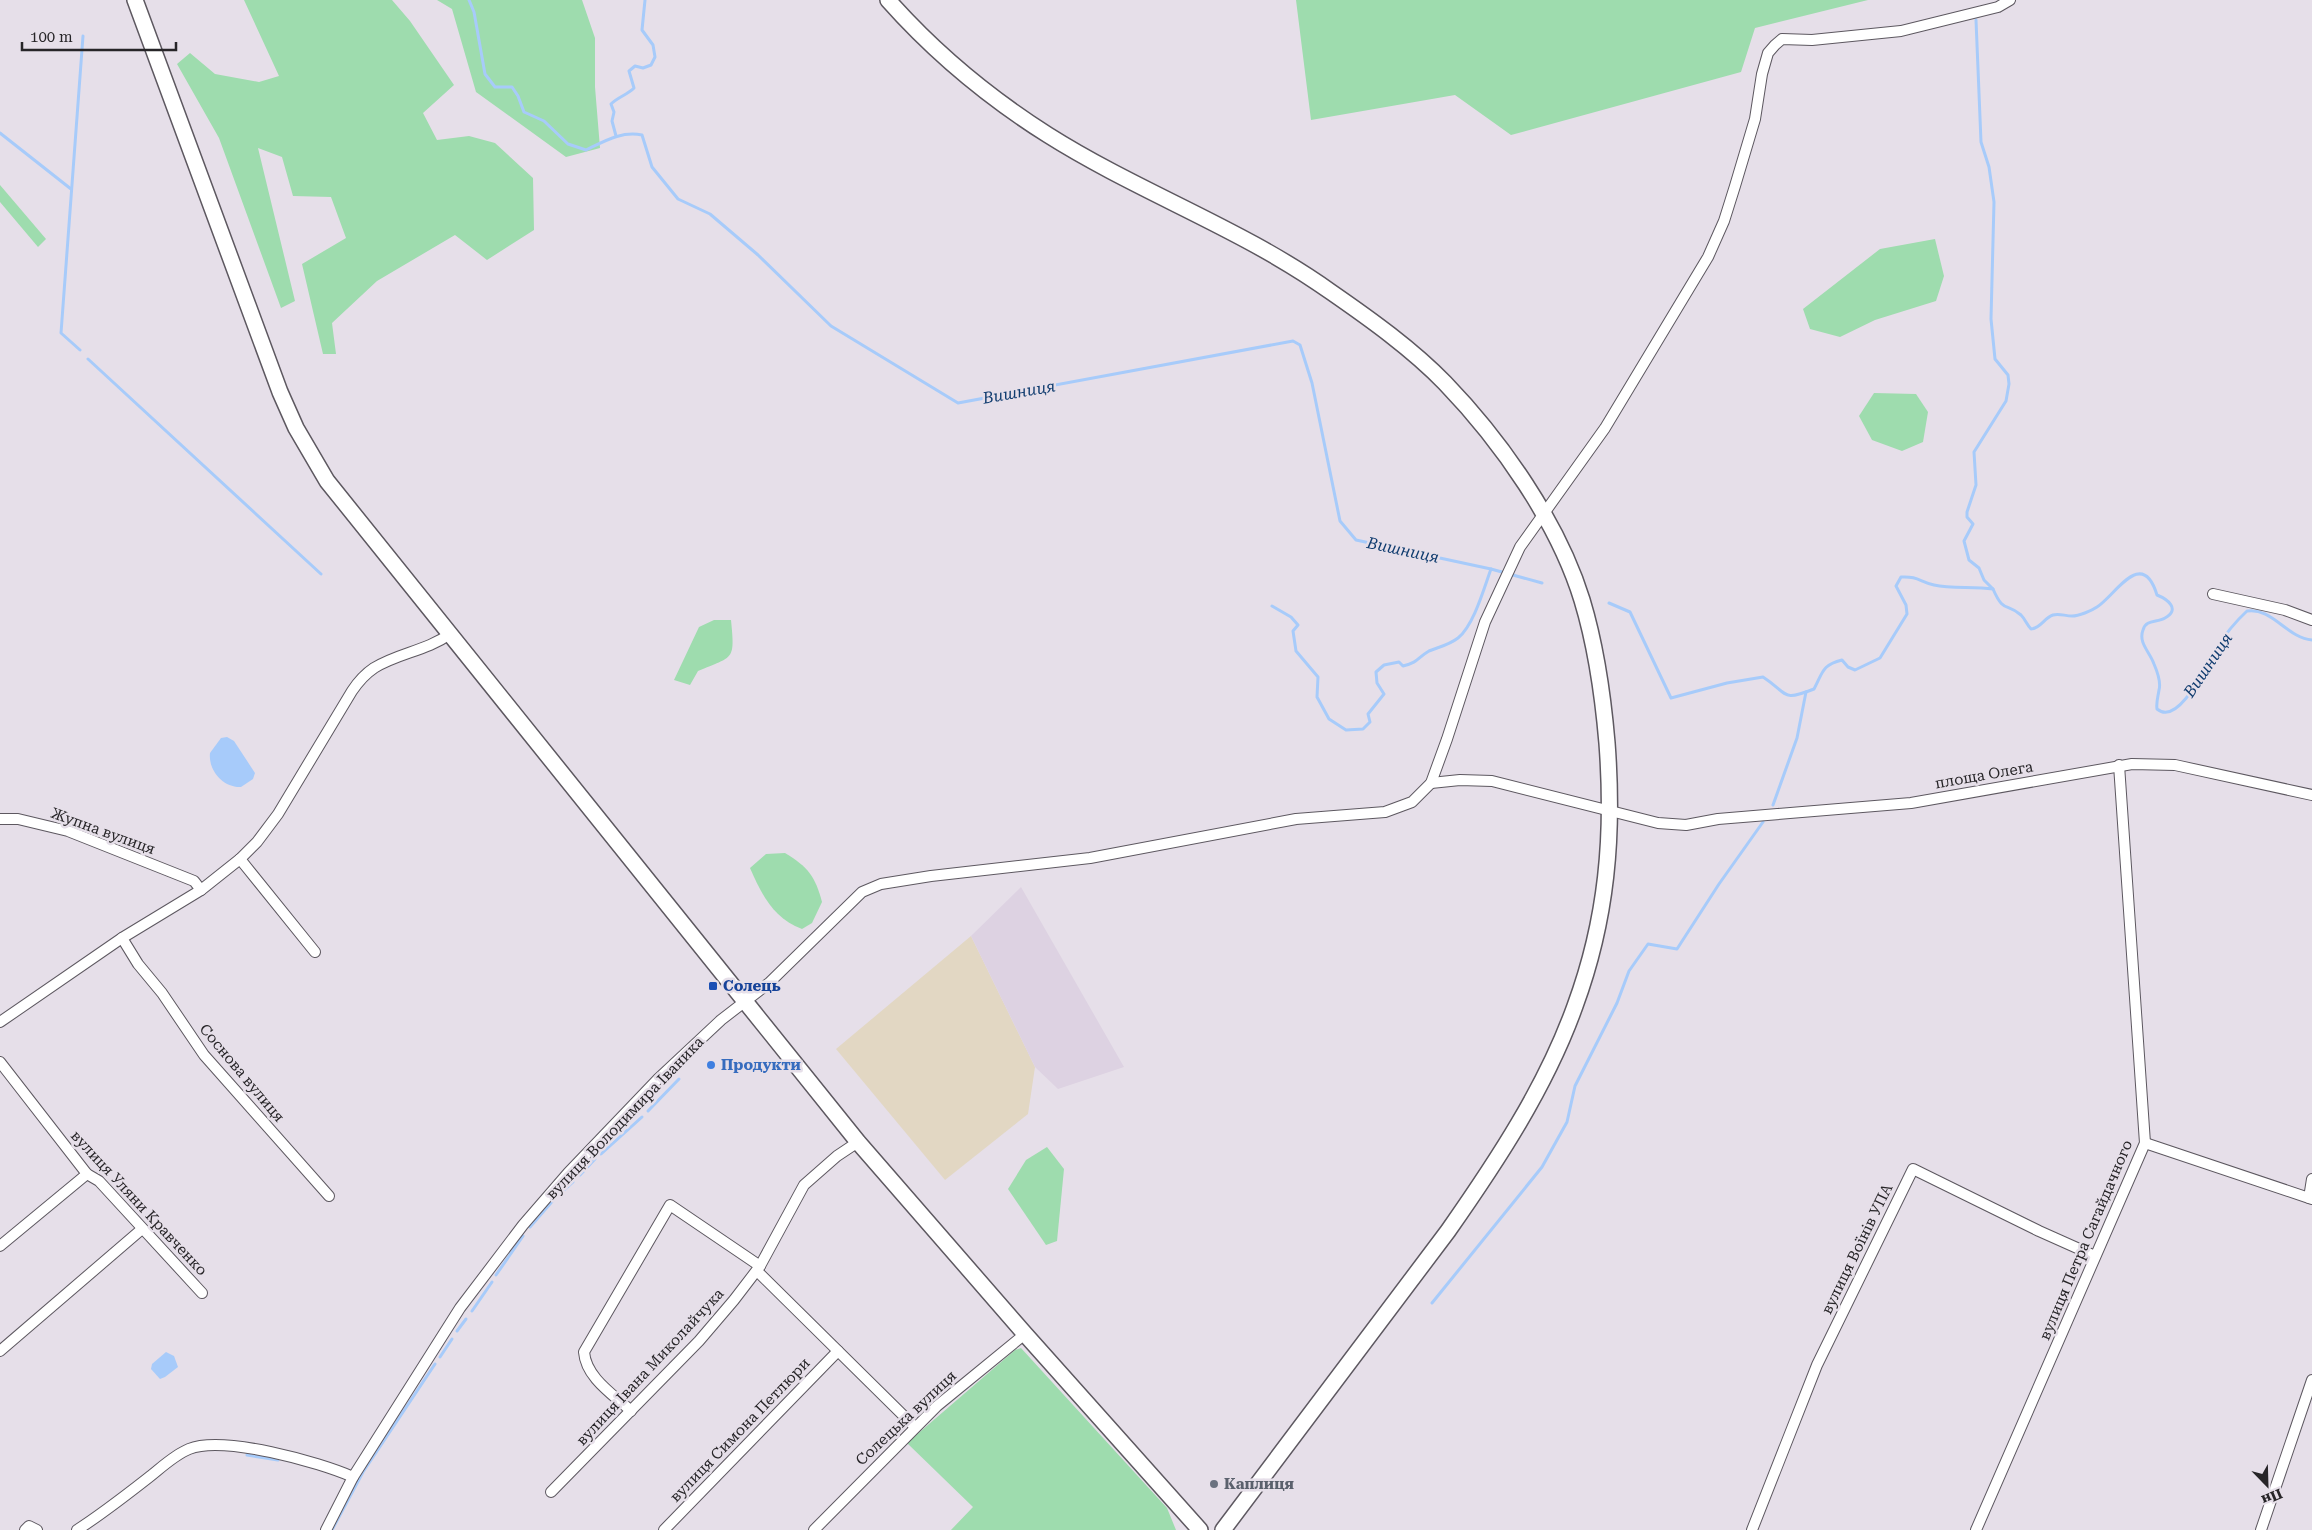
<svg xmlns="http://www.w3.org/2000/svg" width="2312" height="1530" font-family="'Roboto Serif',serif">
  <rect width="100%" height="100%" fill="#e6dfe9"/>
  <path fill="#e2d7c3" d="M971 936 1035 1067 1028 1114 945 1180 836 1049Z"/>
  <path fill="#ddd2e2" d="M1021 887 1124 1067 1058 1089 1035 1067 971 936Z"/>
  <g fill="#9edcae">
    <path d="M244 0H392L410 21 454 85 423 113 437 140 469 136 495 143 533 178 534 230 487 260 455 235 377 281 332 323 336 354H323L302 264 346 238 331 197 293 196 282 157 258 148 295 301 281 308 219 138 177 64 190 53 215 74 259 82 279 76Z"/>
    <path d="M437 0H582L595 38V87L600 148 566 157 476 92 452 9Z"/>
    <path d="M1296 0H1868L1755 28 1741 72 1511 135 1455 95 1311 120Z"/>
    <path d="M0 185 46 239 38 247 0 202Z"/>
    <path d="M1935 239 1944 276 1936 301 1875 320 1840 337 1810 329 1803 309 1880 249Z"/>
    <path d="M1874 393 1916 394 1928 412 1923 442 1902 451 1872 440 1859 416Z"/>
    <path d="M714 620H731C735 661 734 656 698 671L690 685 674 680 699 627Z"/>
    <path d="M785 853C808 867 815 876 822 902L812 923 802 929C773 918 762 895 750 868L766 854Z"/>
    <path d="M1047 1147 1064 1169 1057 1241 1046 1245 1008 1189 1026 1160Z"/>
    <path d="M1021 1348 1167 1508 1176 1530H951L973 1507 907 1443 1015 1350Z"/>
  </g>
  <g fill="#a7cbfa">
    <path d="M227 737 234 741 255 773 253 779 241 787C223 788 208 770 210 753L221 738Z"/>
    <path d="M166 1352 174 1356 178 1367 165 1377 160 1379 151 1369 152 1364Z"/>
  </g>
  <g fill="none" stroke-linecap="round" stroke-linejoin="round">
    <g stroke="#a7cbfa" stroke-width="3">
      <path d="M469 0 474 12 485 74 495 87H512L518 96 524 112 544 121 568 144 586 150C605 141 621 131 642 135L652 167 678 199 710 214 758 255 831 326 958 403 1293 341 1300 345 1312 383 1340 521 1356 540 1491 569 1542 583"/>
      <path d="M1976 20 1981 142 1989 167 1994 202 1991 319 1995 359 2008 375 2009 384 2006 401 1974 452 1976 485 1967 512V517L1973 524 1964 541 1969 560 1979 568 1984 580 1993 589"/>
      <path d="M0 133 71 189"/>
      <path d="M616 136 612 121 614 112 611 104C618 97 627 95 634 88L629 71 635 66 643 68 651 65 655 57 653 45 642 30 645 0"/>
      <path d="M80 350 61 333 83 36"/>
      <path d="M88 359 321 574"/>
      <path d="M1609 603 1630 612 1671 698 1727 683 1763 677C1789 694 1781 702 1814 689 1823 672 1822 665 1842 660L1848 667 1855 670 1880 658 1907 614 1906 605 1896 586 1901 577C1918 576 1920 582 1934 585 1952 589 1974 586 1993 589 2004 614 2006 602 2021 615 2025 619 2027 625 2031 629 2041 628 2044 618 2053 615 2059 613 2065 616 2072 616 2079 616 2091 611 2097 607 2115 596 2142 546 2157 595 2167 599 2181 609 2165 618 2157 623 2146 619 2143 630 2138 643 2150 652 2154 664 2157 671 2161 683 2159 690 2158 697 2156 702 2157 709 2179 727 2206 665 2215 650 2224 636 2235 622 2247 611 2272 607 2287 638 2312 640"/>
      <path d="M1272 606 1291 617 1298 625 1293 631 1296 651 1318 677 1317 697 1329 719 1346 730 1363 729 1370 722 1368 714 1384 694 1377 683 1376 672 1384 665 1399 662 1403 666C1419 662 1417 658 1429 651 1439 647 1449 645 1458 638 1474 625 1484 588 1491 569"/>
      <path d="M1773 805 1797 738 1806 692"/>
      <path d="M648 1111 679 1079"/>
      <path d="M601 1154 642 1117"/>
      <path d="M580 1175 595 1159"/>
      <path d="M561 1193 573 1182"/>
      <path d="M530 1227 556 1197"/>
      <path d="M496 1275 523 1236"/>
      <path d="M1432 1303 1542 1167 1567 1122 1575 1086 1617 1003 1629 971 1648 944 1677 949 1719 884 1763 822"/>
      <path d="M472 1311 492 1282"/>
      <path d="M457 1331 466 1319"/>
      <path d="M440 1357 452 1339"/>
      <path d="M247 1455 278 1460"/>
      <path d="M332 1530 363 1472 435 1364"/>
    </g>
    <g stroke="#5d5860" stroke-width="12">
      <g id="minor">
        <path d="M2213 594 2285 610 2312 620"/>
        <path d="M1431 783 1460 780 1492 781 1658 823 1686 825 1718 819 1911 803 2132 764 2175 765 2312 795"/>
        <path d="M0 819H18L68 831 194 881 201 890"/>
        <path d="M240 859 315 952"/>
        <path d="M122 938 138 964 162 993 204 1055 329 1196"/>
        <path d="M0 1022 122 938 201 890 240 859 257 842 278 814 352 691C358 682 365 674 374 668 398 653 426 651 450 634"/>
        <path d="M0 1062 87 1174 99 1181 202 1293"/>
        <path d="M2145 1143 2312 1199"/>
        <path d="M2309 1198 2312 1179"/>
        <path d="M0 1246 87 1174"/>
        <path d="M757 1271 915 1427"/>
        <path d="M0 1351 142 1229"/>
        <path d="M631 1411C614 1395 586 1378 584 1352L670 1205 760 1266"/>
        <path d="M551 1492 699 1341 734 1300 760 1266 804 1185 837 1156 858 1142"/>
        <path d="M25 1530 29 1526 37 1530"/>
        <path d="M77 1530C102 1514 125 1496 148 1478 161 1468 174 1455 189 1449 223 1435 319 1462 353 1477"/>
        <path d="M326 1530 353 1477 460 1308 523 1225 568 1173 658 1079 721 1020 769 983 862 892 881 884 931 876 1090 858 1296 819 1385 812 1412 802 1431 783 1447 739 1485 622 1520 547 1605 428 1708 257 1724 221 1735 186 1755 119 1762 74 1768 53 1775 45 1782 39 1812 40 1901 31 1998 7 2010 0"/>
        <path d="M664 1530 838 1351"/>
        <path d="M814 1530 937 1406 1025 1334"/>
        <path d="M1752 1530 1817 1365 1913 1169 2039 1231 2095 1256"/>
        <path d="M1976 1530 2145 1143 2119 765"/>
        <path d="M2261 1530 2312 1380"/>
      </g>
    </g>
    <g stroke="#5d5860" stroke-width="18">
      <g id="secondary">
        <path d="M135 0 280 392 296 428 327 481 858 1142 1025 1334 1200 1530"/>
        <path d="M888 0C935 53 988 97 1048 135 1140 193 1243 229 1331 292 1370 319 1412 349 1445 383 1501 441 1558 522 1582 600 1596 646 1603 696 1607 743 1614 836 1607 919 1575 1006 1546 1087 1497 1161 1448 1231L1223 1530"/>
      </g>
    </g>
    <use href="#minor" stroke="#fff" stroke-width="10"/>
    <use href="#secondary" stroke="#fff" stroke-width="15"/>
  </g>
  <rect fill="#1a4fb4" stroke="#e6dfe9" stroke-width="2" x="708" y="981" width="10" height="10" rx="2.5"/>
  <circle fill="#3f7fe0" stroke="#e6dfe9" stroke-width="2" cx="711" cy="1065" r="5"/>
  <circle fill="#6b7280" stroke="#e6dfe9" stroke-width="2" cx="1214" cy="1484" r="5"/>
  <g text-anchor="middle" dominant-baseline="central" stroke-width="5" stroke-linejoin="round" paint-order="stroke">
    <g font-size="15" fill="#272528" stroke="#e6dfe9">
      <text transform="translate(1984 775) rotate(-10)">площа Олега</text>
      <text transform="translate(103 831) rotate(20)">Жупна вулиця</text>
      <text transform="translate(242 1073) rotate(50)">Соснова вулиця</text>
      <text transform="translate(625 1118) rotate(-46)">вулиця Володимира Іваника</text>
      <text transform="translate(139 1203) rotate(47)">вулиця Уляни Кравченко</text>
      <text transform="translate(2086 1240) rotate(-67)">вулиця Петра Сагайдачного</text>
      <text transform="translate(1857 1249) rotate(-64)">вулиця Воїнів УПА</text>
      <text transform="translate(650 1367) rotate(-47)">вулиця Івана Миколайчука</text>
      <text transform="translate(906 1418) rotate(-43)">Солецька вулиця</text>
      <text transform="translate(740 1430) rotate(-46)">вулиця Симона Петлюри</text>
    </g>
    <g font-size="15" font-weight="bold" fill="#164399" stroke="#e6dfe9" text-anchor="start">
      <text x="723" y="986">Солець</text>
    </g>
    <g font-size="15" font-weight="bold" fill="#366cbe" stroke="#e6dfe9" text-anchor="start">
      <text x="721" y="1065">Продукти</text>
    </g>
    <g font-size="15" font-weight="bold" fill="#5b616d" stroke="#e6dfe9" text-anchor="start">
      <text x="1224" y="1484">Каплиця</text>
    </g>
    <g font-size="16" font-style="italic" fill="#103c6f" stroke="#e6dfe9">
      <text transform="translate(1019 392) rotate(-10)">Вишниця</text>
      <text transform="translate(1403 550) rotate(12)">Вишниця</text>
      <text transform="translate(2208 665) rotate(-56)">Вишниця</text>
    </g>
  </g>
  <g transform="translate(2267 1485) rotate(157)" stroke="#e6dfe9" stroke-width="4" paint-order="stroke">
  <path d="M0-4L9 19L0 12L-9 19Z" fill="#272528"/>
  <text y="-8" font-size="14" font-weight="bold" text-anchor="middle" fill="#272528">Пн</text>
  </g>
  <path d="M22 42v8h154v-8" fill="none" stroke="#272528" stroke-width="2.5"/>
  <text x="30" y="42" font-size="15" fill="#272528" stroke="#e6dfe9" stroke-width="4" paint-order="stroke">100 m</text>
</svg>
